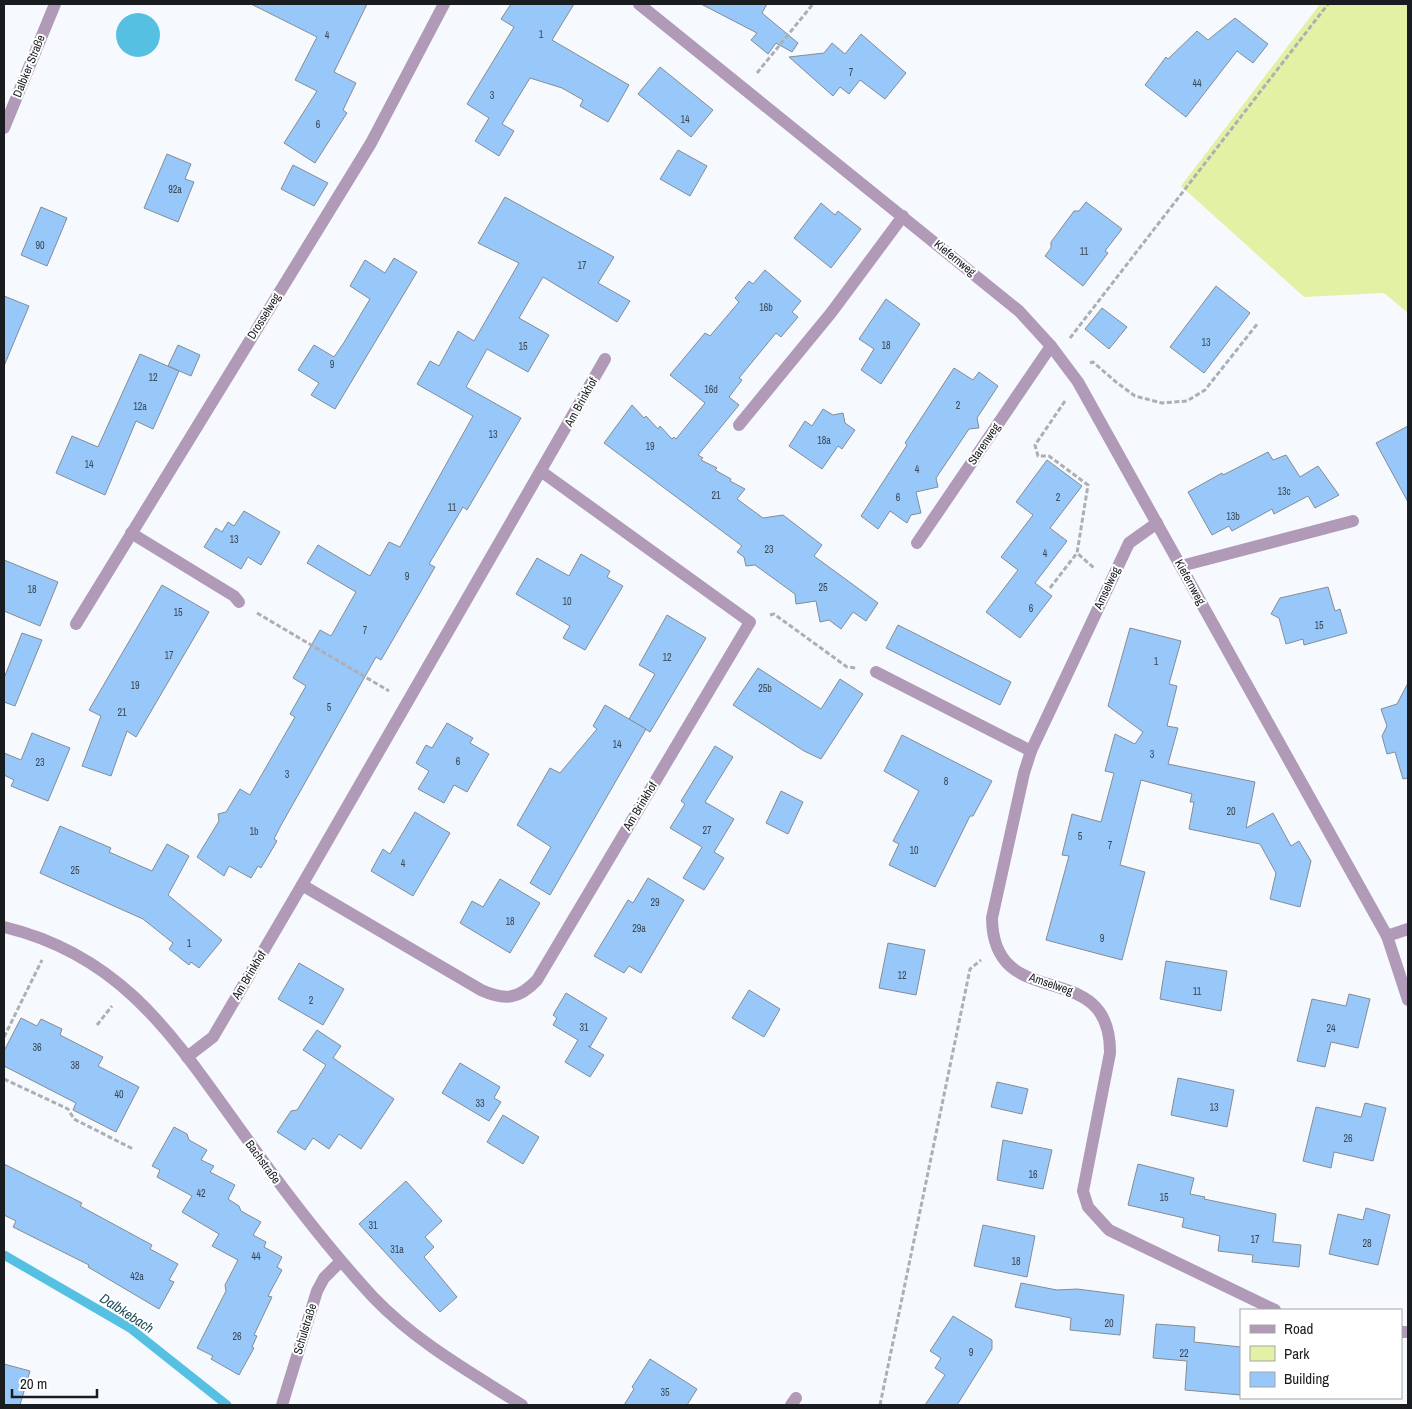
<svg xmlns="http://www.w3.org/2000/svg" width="1412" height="1409" font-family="'Archivo Narrow',sans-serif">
  <rect width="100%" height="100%" fill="#f6fafe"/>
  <path fill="#e2f1a3" d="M1320 4H1408V313L1384 293 1304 297 1181 186Z"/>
  <circle fill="#55c0e2" cx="138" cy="35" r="22"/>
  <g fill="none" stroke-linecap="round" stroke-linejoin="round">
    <path stroke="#55c0e2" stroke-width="9" d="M4 1255 130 1328 227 1405"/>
  </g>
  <g fill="#98c8f9" stroke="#848c95">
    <path d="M251 4H367L334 72 356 83 343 110 347 113 315 163 284 143 317 91 295 80 317 37Z"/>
    <path d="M511 4H574L552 40 629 85 608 122 580 106 583 100 562 88 530 78 502 124 514 131 499 156 475 141 489 118 467 104 514 27 501 19Z"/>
    <path d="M701 4H767L762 13 798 43 792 52 776 43 768 54 751 40 757 33Z"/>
    <path d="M1235 18 1268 44 1253 63 1237 51 1186 117 1145 85 1166 57 1168 59 1197 31 1208 40Z"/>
    <path d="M861 34 906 73 885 99 860 80 849 94 840 87 833 96 789 57 824 53 832 43 845 54Z"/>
    <path d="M660 67 713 110 691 137 638 94Z"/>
    <path d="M678 150 707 166 690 196 660 179Z"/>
    <path d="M167 154 191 164 185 179 194 182 178 222 144 208Z"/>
    <path d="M293 165 328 183 314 206 281 189Z"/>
    <path d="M505 197 614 257 598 283 630 301 617 322 543 277 519 318 549 335 528 372 487 349 466 387 521 418 467 510 463 507 429 564 435 567 381 660 376 657 280 827 274 839 277 841 261 868 258 866 251 878 229 866 224 876 197 857 219 821 218 814 226 812 240 789 250 795 295 717 290 714 306 686 293 678 320 630 331 636 356 592 307 563 318 545 370 576 389 542 400 547 473 416 417 384 430 361 439 366 458 331 474 341 519 263 478 243Z"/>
    <path d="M1086 202 1122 229 1105 251 1108 253 1083 286 1045 256 1051 248V242L1074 211H1079Z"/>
    <path d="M821 203 835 215 838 211 861 229 831 268 794 238Z"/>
    <path d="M41 207 67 218 47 266 21 255Z"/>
    <path d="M394 258 417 272 335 409 311 395 319 383 298 370 314 345 334 357 343 344 370 299 350 286 365 260 385 273Z"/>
    <path d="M765 270 801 301 792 312 798 317 781 337 776 333 739 378 742 380 729 397 739 405 698 455 703 458 701 460 717 468 715 470 731 479 730 481 745 489 737 499 763 518 783 515 822 545 814 556 878 603 866 621 853 612 841 629 829 620 820 622 816 601 796 604 795 594 755 565 746 566 744 557 737 552 742 546 604 443 632 405 644 418 646 416 658 429 660 426 672 439 674 437 676 439 705 403 670 375 705 333 710 336 739 302 735 298 749 281 753 284Z"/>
    <path d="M1216 286 1250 313 1204 373 1170 347Z"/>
    <path d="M4 296 29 306 4 366Z"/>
    <path d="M886 299 920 324 881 384 861 370 874 349 859 339Z"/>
    <path d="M1102 308 1127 327 1109 349 1085 329Z"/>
    <path d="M178 345 200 355 191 376 168 366Z"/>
    <path d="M140 354 179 371 153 429 136 421 105 495 56 473 72 436 98 447Z"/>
    <path d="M954 368 973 380 979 372 998 386 977 418 979 428 969 429 936 478 938 487 916 492 921 513 911 515 907 523 890 511 878 529 861 516 907 445 905 443Z"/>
    <path d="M823 409 833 415 843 413 845 423 855 430 842 449 838 446 822 469 789 446 805 421 812 426Z"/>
    <path d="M1408 426V502L1376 443Z"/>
    <path d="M1268 452 1273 460 1286 455 1300 477 1318 466 1339 495 1315 508 1308 496 1274 514 1272 509 1232 531 1229 526 1212 535 1188 492 1222 473 1223 475 1235 469Z"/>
    <path d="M1047 460 1082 486 1050 528 1067 541 1035 583 1052 596 1020 638 986 612 1018 570 1001 557 1033 515 1016 502Z"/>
    <path d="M244 511 280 532 261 565 248 557 241 569 204 547 216 528 222 532 228 522 234 526Z"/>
    <path d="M581 554 610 571 607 577 623 586 585 650 563 638 570 626 516 594 537 558 569 576Z"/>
    <path d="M4 560 58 582 40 626 4 611Z"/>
    <path d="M162 585 209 612 136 737 127 731 111 776 82 766 101 716 89 710Z"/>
    <path d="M1328 587 1335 611 1340 609 1347 633 1304 645 1303 639 1286 644 1279 618 1271 614 1280 598Z"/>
    <path d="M667 615 706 638 650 732 629 719 655 674 639 665Z"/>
    <path d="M898 625 1011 682 1000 705 886 648Z"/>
    <path d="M1130 628 1181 641 1169 684 1177 686 1167 726 1178 728 1168 764 1255 782 1246 828 1273 813 1291 846 1299 841 1311 861 1300 907 1270 899 1276 873 1260 844 1189 829 1194 802H1190L1192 794 1141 780 1120 865 1145 872 1122 960 1046 940 1069 856 1062 855 1072 814 1101 822 1114 773 1105 771 1115 734 1135 744 1143 732 1108 706Z"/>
    <path d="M22 633 42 640 15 706 4 702V678Z"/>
    <path d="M758 668 821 709 840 679 863 694 821 759 804 751 733 705Z"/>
    <path d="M1408 683V778L1403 779 1395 752 1387 754 1382 736 1387 726 1381 709 1397 704Z"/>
    <path d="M605 705 646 729 550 895 530 883 551 847 517 825 550 768 560 773 597 729 593 726Z"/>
    <path d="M447 723 473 738 470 743 489 754 467 792 454 785 444 803 418 789 429 771 416 763 426 745 432 748Z"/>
    <path d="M32 733 70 748 48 801 11 786 14 780 4 775V753L21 760Z"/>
    <path d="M902 735 992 781 973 816H970L935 887 889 865 899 844 893 841 919 791 884 771Z"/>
    <path d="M715 746 733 757 705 802 734 819 714 852 724 858 704 890 683 878 702 847 670 828 685 804 681 801Z"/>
    <path d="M781 791 803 802 788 834 766 823Z"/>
    <path d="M415 812 450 833 413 896 371 871 383 849 390 854Z"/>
    <path d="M60 826 111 848 109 852 152 871 167 844 189 856 168 895 222 940 199 968 191 962 189 965 169 949 173 943 143 919 40 873Z"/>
    <path d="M648 878 684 900 641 973 629 966 624 973 594 956 628 900 633 903Z"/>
    <path d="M500 879 540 903 510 953 460 923 472 901 483 907Z"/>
    <path d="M888 943 925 950 916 995 879 988Z"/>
    <path d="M1166 961 1227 971 1221 1011 1160 999Z"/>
    <path d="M299 963 344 989 323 1025 278 999Z"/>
    <path d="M749 990 780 1009 764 1037 732 1018Z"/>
    <path d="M566 993 607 1018 590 1047 588 1046 604 1055 590 1077 565 1062 578 1040 553 1025 557 1018 553 1015Z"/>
    <path d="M1349 994 1370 999 1358 1048 1331 1042 1325 1067 1297 1061 1312 999 1346 1006Z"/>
    <path d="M21 1018 37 1026 41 1019 62 1029 60 1035 103 1057 98 1066 139 1087 116 1132 73 1110 76 1103 4 1066V1051Z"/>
    <path d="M317 1030 341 1046 333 1058 394 1099 361 1149 339 1134 329 1149 313 1138 305 1150 277 1132 291 1111 297 1110 326 1065 303 1050Z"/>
    <path d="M460 1063 500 1087 494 1098 501 1102 489 1121 442 1093Z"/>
    <path d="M1178 1078 1234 1090 1227 1127 1171 1115Z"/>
    <path d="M997 1082 1028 1089 1022 1114 991 1107Z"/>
    <path d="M1365 1103 1386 1108 1373 1161 1334 1152 1331 1168 1303 1161 1316 1107 1361 1117Z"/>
    <path d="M503 1115 539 1137 523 1164 487 1142Z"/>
    <path d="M174 1127 187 1134 189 1140 207 1150 201 1160 214 1166 210 1172 235 1185 228 1199 239 1206 241 1211 261 1222 253 1235 266 1242 264 1247 282 1257 277 1267 282 1270 268 1296 272 1297 254 1335 257 1336 252 1347 254 1348 239 1375 211 1359 213 1356 197 1348 226 1291 225 1285 238 1260 212 1246 219 1234 182 1212 192 1196 157 1177 160 1170 152 1166Z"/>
    <path d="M1003 1140 1052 1150 1043 1189 997 1180Z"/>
    <path d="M4 1164 82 1203 80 1206 152 1245 150 1249 178 1264 169 1280 174 1282 159 1309 88 1267 89 1265 13 1227 16 1221 4 1215Z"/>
    <path d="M1138 1164 1194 1178 1190 1194 1205 1197 1204 1199 1276 1214 1273 1242 1301 1245 1299 1267 1252 1262 1253 1255 1218 1251 1220 1236 1182 1227 1184 1218 1128 1205Z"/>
    <path d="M406 1181 442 1221 425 1237 434 1247 424 1257 457 1297 440 1312 359 1224Z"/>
    <path d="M1366 1208 1390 1215 1378 1265 1329 1254 1338 1214 1363 1220Z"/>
    <path d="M983 1225 1035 1236 1027 1277 974 1266Z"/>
    <path d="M1021 1283 1057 1290 1077 1289 1124 1295 1120 1335 1070 1330 1071 1318 1015 1307Z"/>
    <path d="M953 1316 992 1340V1349L957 1405H925L945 1375 935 1368 941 1358 930 1351Z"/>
    <path d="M1156 1324 1195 1327 1194 1342 1241 1347V1395L1185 1390 1187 1361 1153 1358Z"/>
    <path d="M650 1359 697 1389 687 1405H624L634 1389 632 1387Z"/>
    <path d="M4 1364 30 1371 20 1405H4Z"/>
  </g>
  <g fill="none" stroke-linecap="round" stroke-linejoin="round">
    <g stroke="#acb0b4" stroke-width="3" stroke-dasharray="5 2.5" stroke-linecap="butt">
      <path d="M757 73 813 4"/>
      <path d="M1070 338 1328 4"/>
      <path d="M1090 363 1093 362 1116 382 1135 396 1162 403 1187 401 1205 390 1258 323"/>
      <path d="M1065 401 1035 445 1038 456H1049L1088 485 1077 553 1094 568"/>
      <path d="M1050 588 1077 553"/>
      <path d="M257 613 389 691"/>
      <path d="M770 615 774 614 847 667 856 668"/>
      <path d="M97 1025 112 1006"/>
      <path d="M4 1037 42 960"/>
      <path d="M4 1079 68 1109 74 1119 133 1149"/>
      <path d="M880 1405 970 969 981 960"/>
    </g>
    <g stroke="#b09ab7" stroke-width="12">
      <path d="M639 4 1019 311 1051 346 1078 382 1387 936 1408 1000"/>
      <path d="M4 128 55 4"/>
      <path d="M739 425 831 313 903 216"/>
      <path d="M1157 523 1129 543 1031 751 1024 773 992 918C993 1017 1111 953 1110 1053L1083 1191 1088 1207 1109 1230 1275 1310"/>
      <path d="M131 533 234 596 239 602"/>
      <path d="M917 543 1051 346"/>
      <path d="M1181 566 1353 521"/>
      <path d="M76 624 371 143 444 4"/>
      <path d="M876 672 1031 751"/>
      <path d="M302 885 481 990C505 1001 519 999 537 980L750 622 542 472"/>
      <path d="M4 927C129 957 179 1046 250 1143 288 1196 328 1248 373 1297 416 1342 470 1372 522 1405"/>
      <path d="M1387 936 1408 929"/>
      <path d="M187 1057 213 1037 302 885 605 359"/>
      <path d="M1401 1332H1408"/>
      <path d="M282 1405 317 1291 324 1278 341 1261"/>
      <path d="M791 1405 796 1398"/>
    </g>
  </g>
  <g text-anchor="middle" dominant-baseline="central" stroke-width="4" stroke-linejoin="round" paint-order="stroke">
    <g font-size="10" fill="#394856">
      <text x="541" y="34">1</text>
      <text x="327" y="35">4</text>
      <text x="851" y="72">7</text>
      <text x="1197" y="83">44</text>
      <text x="492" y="95">3</text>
      <text x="685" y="119">14</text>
      <text x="318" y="124">6</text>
      <text x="175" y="189">92a</text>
      <text x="40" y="245">90</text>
      <text x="1084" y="251">11</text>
      <text x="582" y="265">17</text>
      <text x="766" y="307">16b</text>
      <text x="1206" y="342">13</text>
      <text x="886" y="345">18</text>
      <text x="523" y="346">15</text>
      <text x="332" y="364">9</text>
      <text x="153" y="377">12</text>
      <text x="711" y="389">16d</text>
      <text x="958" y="405">2</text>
      <text x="140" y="406">12a</text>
      <text x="493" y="434">13</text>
      <text x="824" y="440">18a</text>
      <text x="650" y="446">19</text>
      <text x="89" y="464">14</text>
      <text x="917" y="469">4</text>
      <text x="1284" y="491">13c</text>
      <text x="716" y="495">21</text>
      <text x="898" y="497">6</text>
      <text x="1058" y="497">2</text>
      <text x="452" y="507">11</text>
      <text x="1233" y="516">13b</text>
      <text x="234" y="539">13</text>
      <text x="769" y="549">23</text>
      <text x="1045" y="553">4</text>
      <text x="407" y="576">9</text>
      <text x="823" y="587">25</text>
      <text x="32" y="589">18</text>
      <text x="567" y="601">10</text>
      <text x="1031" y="608">6</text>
      <text x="178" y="612">15</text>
      <text x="1319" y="625">15</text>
      <text x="365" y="630">7</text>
      <text x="169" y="655">17</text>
      <text x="667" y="657">12</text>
      <text x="1156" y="661">1</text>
      <text x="135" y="685">19</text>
      <text x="765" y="688">25b</text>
      <text x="329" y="707">5</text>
      <text x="122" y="712">21</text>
      <text x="617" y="744">14</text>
      <text x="1152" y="754">3</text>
      <text x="458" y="761">6</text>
      <text x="40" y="762">23</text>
      <text x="287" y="774">3</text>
      <text x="946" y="781">8</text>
      <text x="1231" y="811">20</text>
      <text x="707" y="830">27</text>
      <text x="254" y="831">1b</text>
      <text x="1080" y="836">5</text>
      <text x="1110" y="845">7</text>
      <text x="914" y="850">10</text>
      <text x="403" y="863">4</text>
      <text x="75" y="870">25</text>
      <text x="655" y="902">29</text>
      <text x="510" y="921">18</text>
      <text x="639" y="928">29a</text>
      <text x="1102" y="938">9</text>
      <text x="189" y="943">1</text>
      <text x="902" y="975">12</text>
      <text x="1197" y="991">11</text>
      <text x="311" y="1000">2</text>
      <text x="584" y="1027">31</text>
      <text x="1331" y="1028">24</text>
      <text x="37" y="1047">36</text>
      <text x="75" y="1065">38</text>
      <text x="119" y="1094">40</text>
      <text x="480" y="1103">33</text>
      <text x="1214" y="1107">13</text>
      <text x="1348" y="1138">26</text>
      <text x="1033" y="1174">16</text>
      <text x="201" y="1193">42</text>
      <text x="1164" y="1197">15</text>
      <text x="373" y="1225">31</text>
      <text x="1255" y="1239">17</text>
      <text x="1367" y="1243">28</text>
      <text x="397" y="1249">31a</text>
      <text x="256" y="1256">44</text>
      <text x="1016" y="1261">18</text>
      <text x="137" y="1276">42a</text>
      <text x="1109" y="1323">20</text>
      <text x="237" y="1336">26</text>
      <text x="971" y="1352">9</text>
      <text x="1184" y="1353">22</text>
      <text x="665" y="1392">35</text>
    </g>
    <g font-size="12" fill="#191d20" stroke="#fff">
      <text transform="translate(29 66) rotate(-68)">Dalbker Straße</text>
      <text transform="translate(955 258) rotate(39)">Kiefernweg</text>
      <text transform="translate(264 316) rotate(-58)">Drosselweg</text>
      <text transform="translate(581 402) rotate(-61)">Am Brinkhof</text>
      <text transform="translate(984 444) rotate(-56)">Starenweg</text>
      <text transform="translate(1190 582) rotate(61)">Kiefernweg</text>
      <text transform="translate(1107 588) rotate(-65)">Amselweg</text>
      <text transform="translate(640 806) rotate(-59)">Am Brinkhof</text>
      <text transform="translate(249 975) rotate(-59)">Am Brinkhof</text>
      <text transform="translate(1051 984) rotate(19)">Amselweg</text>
      <text transform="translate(263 1162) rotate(54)">Bachstraße</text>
      <text transform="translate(305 1329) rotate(-73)">Schulstraße</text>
    </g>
    <g font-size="14" font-style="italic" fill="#224f5e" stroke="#fff">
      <text transform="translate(127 1313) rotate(33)">Dalbkebach</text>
    </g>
  </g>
  <rect width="1412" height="1409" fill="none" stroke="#191d20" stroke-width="10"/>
  <rect x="1240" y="1309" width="162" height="90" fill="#ffffff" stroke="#a3a5a6"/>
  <rect x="1250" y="1325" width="25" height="8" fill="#b09ab7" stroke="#a3a5a6"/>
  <text x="1284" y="1334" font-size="15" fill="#191d20">Road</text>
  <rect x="1250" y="1346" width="25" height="15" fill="#e2f1a3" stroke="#a3a5a6"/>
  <text x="1284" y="1359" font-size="15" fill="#191d20">Park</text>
  <rect x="1250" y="1372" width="25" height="15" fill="#98c8f9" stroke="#a3a5a6"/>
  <text x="1284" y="1384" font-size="15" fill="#191d20">Building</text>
  <path d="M12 1389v8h85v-8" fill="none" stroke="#191d20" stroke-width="2.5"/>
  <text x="20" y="1389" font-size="15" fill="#191d20" stroke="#ffffff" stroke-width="4" paint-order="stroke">20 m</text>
</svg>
